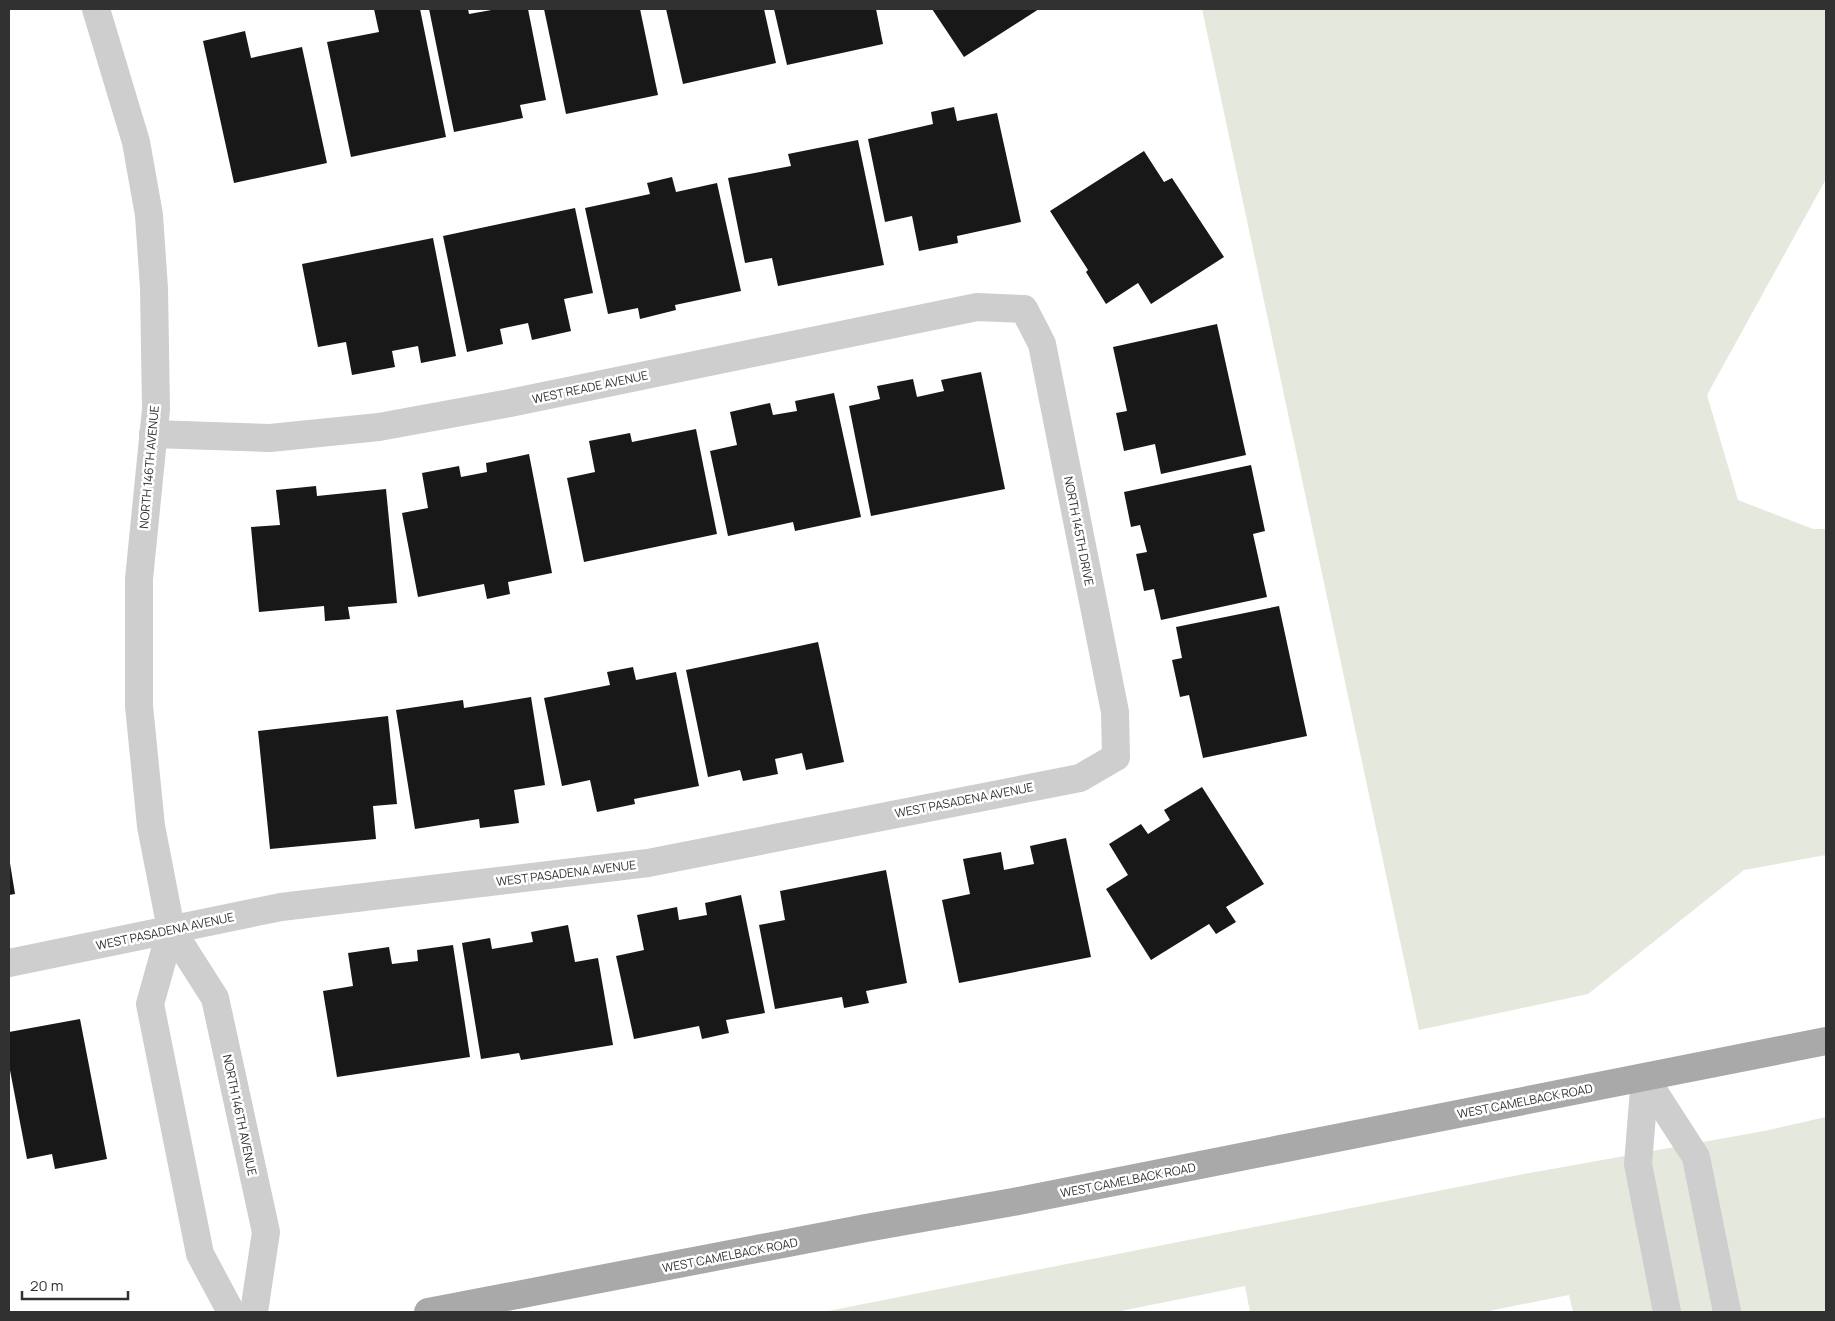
<svg xmlns="http://www.w3.org/2000/svg" width="1835" height="1321" font-family="Manrope,sans-serif">
  <rect width="100%" height="100%" fill="#fff"/>
  <g fill="#e5e9dd">
    <path d="M1202 9H1826V179L1707 395 1738 500 1813 529H1826V855L1744 870 1588 994 1419 1030Z"/>
    <path d="M1826 1117V1312H1573L1569 1295 1484 1312H1250L1245 1286 1116 1312H823L1524 1174 1764 1131Z"/>
  </g>
  <g fill="#181818">
    <path d="M374 9H420L446 137 351 157 327 42 379 32Z"/>
    <path d="M429 9H468L469 14 497 9H528L546 100 520 105 523 118 454 132Z"/>
    <path d="M544 9H640L658 95 566 114Z"/>
    <path d="M666 9H764L776 63 683 84Z"/>
    <path d="M774 9H876L883 44 787 65Z"/>
    <path d="M932 9H1039L964 57Z"/>
    <path d="M245 31 251 58 302 47 327 163 234 183 203 41Z"/>
    <path d="M954 107 957 121 997 113 1021 222 957 236 958 243 919 251 912 216 885 222 868 139 933 124 931 112Z"/>
    <path d="M858 140 884 265 778 286 772 258 745 263 728 178 791 166 788 154Z"/>
    <path d="M1144 151 1164 182 1172 178 1224 257 1151 304 1138 283 1106 304 1086 272 1088 270 1050 211Z"/>
    <path d="M672 177 676 192 717 183 741 291 675 305 676 310 640 319 638 308 608 314 585 208 650 194 647 183Z"/>
    <path d="M575 208 593 293 564 299 571 331 532 340 528 323 500 329 503 344 467 352 443 236Z"/>
    <path d="M433 238 456 356 421 363 418 346 392 351 395 367 352 375 346 342 318 347 302 264Z"/>
    <path d="M1217 324 1246 455 1161 474 1155 444 1124 451 1116 413 1127 411 1113 347Z"/>
    <path d="M981 372 1005 489 871 516 849 406 880 399 877 386 913 379 917 397 944 391 941 380Z"/>
    <path d="M834 393 861 517 795 531 793 522 728 536 710 451 737 445 730 412 770 403 773 415 797 411 795 401Z"/>
    <path d="M696 429 717 534 584 562 567 478 595 472 589 441 630 433 632 442Z"/>
    <path d="M529 454 552 573 508 582 510 594 487 599 484 584 418 597 402 513 428 508 422 473 459 466 461 477 487 472 486 463Z"/>
    <path d="M1251 465 1265 531 1253 534 1267 597 1161 620 1154 589 1144 591 1136 554 1147 552 1140 525 1131 527 1124 492Z"/>
    <path d="M316 486 317 496 386 489 397 603 348 607 350 619 325 621 324 606 259 612 251 527 280 525 276 490Z"/>
    <path d="M1279 606 1307 736 1203 758 1189 695 1180 697 1172 660 1182 658 1176 627Z"/>
    <path d="M818 642 844 762 806 770 802 753 775 759 778 774 743 781 740 770 708 777 686 670Z"/>
    <path d="M633 667 636 680 676 672 699 786 634 799 635 804 597 812 590 780 562 786 544 698 610 685 607 672Z"/>
    <path d="M531 697 545 785 514 790 519 823 480 828 479 819 415 829 396 710 463 700 464 708Z"/>
    <path d="M388 716 397 804 373 806 376 839 270 849 258 731Z"/>
    <path d="M1202 787 1264 884 1226 907 1236 922 1216 934 1209 924 1151 960 1106 889 1128 875 1109 844 1141 824 1148 834 1170 820 1164 810Z"/>
    <path d="M1066 838 1091 957 959 983 942 900 970 894 963 859 1001 852 1004 870 1034 864 1030 846Z"/>
    <path d="M9 857 15 894 9 895Z"/>
    <path d="M886 870 907 983 866 991 869 1003 844 1008 842 997 775 1009 759 925 785 920 780 891Z"/>
    <path d="M741 895 765 1013 726 1020 729 1033 702 1039 699 1026 634 1039 616 956 644 950 637 915 677 907 679 920 707 915 705 903Z"/>
    <path d="M568 925 575 962 598 958 613 1045 521 1060 519 1053 481 1059 462 943 490 938 492 949 533 942 531 932Z"/>
    <path d="M453 945 470 1057 337 1077 323 991 353 986 348 953 389 947 392 964 418 961 417 950Z"/>
    <path d="M80 1019 107 1159 55 1169 52 1154 27 1159 9 1065V1032Z"/>
  </g>
  <g fill="none" stroke-linecap="round" stroke-linejoin="round">
    <g stroke="#cecece" stroke-width="28">
      <path d="M96 9 136 142 149 215 154 288 156 409 139 579V706L151 826 171 929 215 998 266 1232 254 1312"/>
      <path d="M171 929 150 1004 200 1254 231 1312"/>
      <path d="M9 963 281 907 648 863 1080 778 1116 757 1115 712 1042 344 1024 309 977 307 510 403 379 427 270 438 153 434"/>
      <path d="M1645 1078 1696 1157 1727 1312"/>
      <path d="M1645 1078 1638 1164 1667 1312"/>
    </g>
    <path stroke="#a9a9a9" stroke-width="28" d="M428 1312 866 1228 1013 1202 1826 1041"/>
  </g>
  <g text-anchor="middle" dominant-baseline="central" stroke-width="5" stroke-linejoin="round" paint-order="stroke">
    <g font-size="12" fill="#313131" stroke="#fff">
      <text transform="translate(590 387) rotate(-12)">WEST READE AVENUE</text>
      <text transform="translate(149 467) rotate(-85)">NORTH 146TH AVENUE</text>
      <text transform="translate(1079 531) rotate(79)">NORTH 145TH DRIVE</text>
      <text transform="translate(964 800) rotate(-11)">WEST PASADENA AVENUE</text>
      <text transform="translate(566 873) rotate(-7)">WEST PASADENA AVENUE</text>
      <text transform="translate(165 931) rotate(-12)">WEST PASADENA AVENUE</text>
      <text transform="translate(1525 1101) rotate(-11)">WEST CAMELBACK ROAD</text>
      <text transform="translate(240 1115) rotate(78)">NORTH 146TH AVENUE</text>
      <text transform="translate(1128 1180) rotate(-11)">WEST CAMELBACK ROAD</text>
      <text transform="translate(730 1255) rotate(-11)">WEST CAMELBACK ROAD</text>
    </g>
  </g>
  <rect width="1835" height="1321" fill="none" stroke="#313131" stroke-width="20"/>
  <path d="M22 1291v8h106v-8" fill="none" stroke="#313131" stroke-width="2.5"/>
  <text x="30" y="1291" font-size="15" fill="#313131" stroke="#ffffff" stroke-width="4" paint-order="stroke">20 m</text>
</svg>
